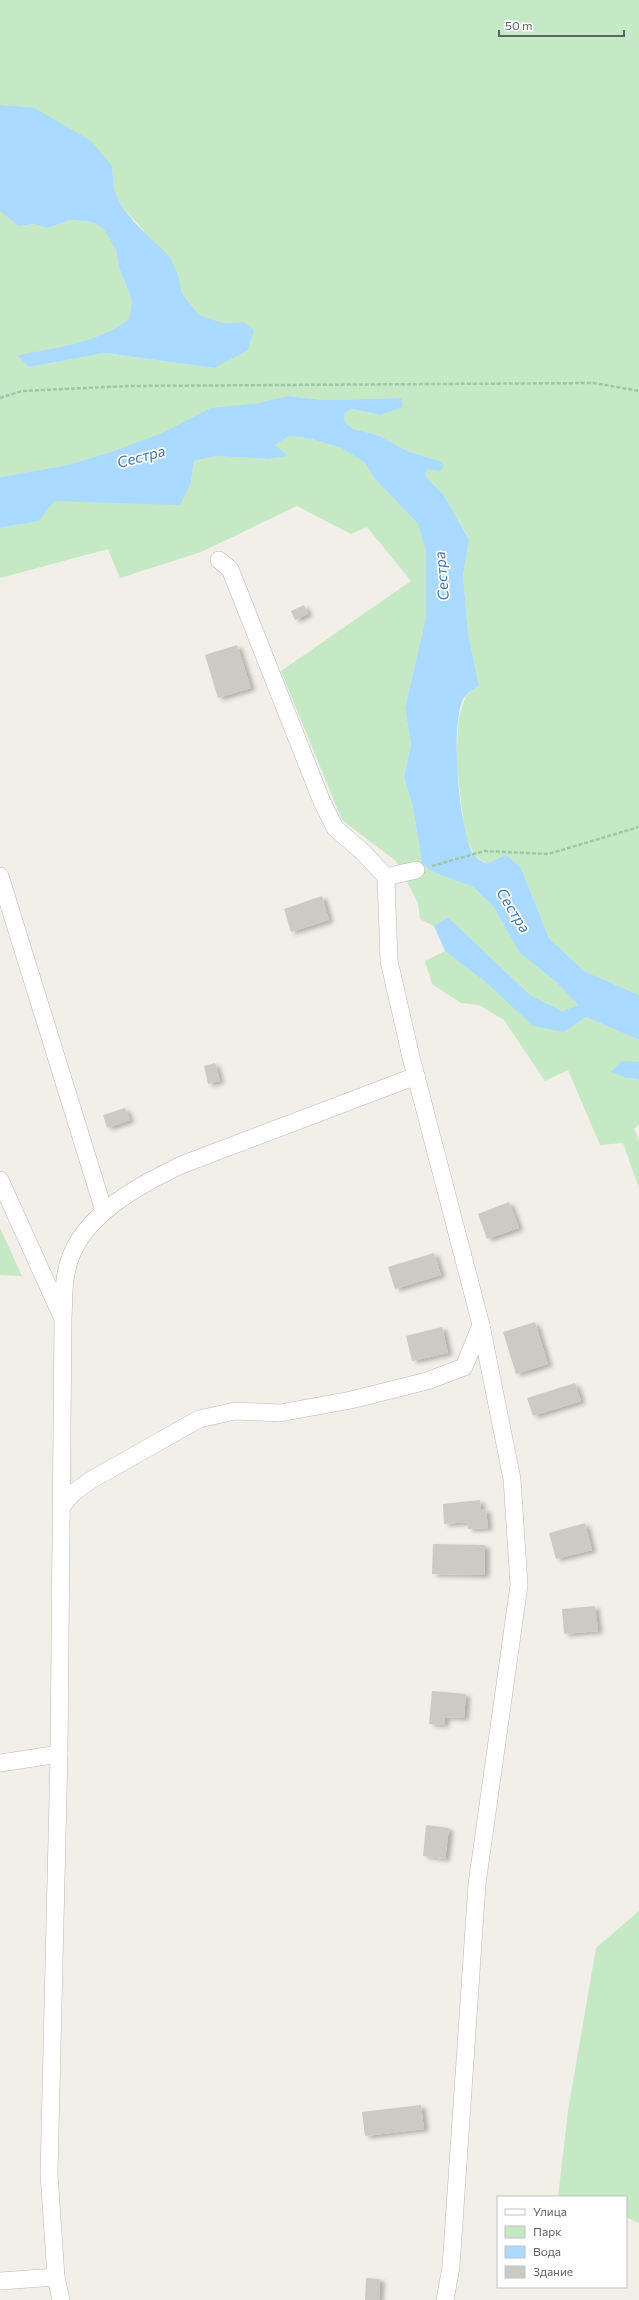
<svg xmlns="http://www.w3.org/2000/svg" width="639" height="2300" font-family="Commissioner,sans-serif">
  <defs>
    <filter id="shadow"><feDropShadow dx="4.5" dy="2.5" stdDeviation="2" flood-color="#0004"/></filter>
  </defs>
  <rect width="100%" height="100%" fill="#f1efe8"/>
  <g fill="#c5e8c5">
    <path d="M0 0H639V995L584 971 549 938 521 868 487 864 475 856 465 835 456 760 459 717 466 695 479 686 468 633 463 575 469 538 443 494 426 477 424 471 440 461 407 451 378 435 353 429 345 422 344 414 352 409 380 415 401 398 325 400 288 396 253 404 111 452 67 465 0 477V211L18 226 34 224 47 228 70 220 93 222 105 229 116 250 118 265 132 300 129 319C96 343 57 348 18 355L29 367 105 353 214 368 243 322 223 323 199 315 182 294 179 278 152 240 121 205 114 190 112 166 33 107 0 105Z"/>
    <path d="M289 436 312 439 341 448 364 462 376 480 418 524 426 552V617L405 708 411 744 404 778 413 807 422 864 433 872 473 887 493 906 519 952 556 982 578 1005 562 1011 530 995 448 917 434 926 420 919 418 903 396 861 342 820 281 671 411 581 367 527 351 534 297 506 201 552 120 578 108 549 0 578V528L39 521 53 501 191 482 194 461 216 456 268 459 287 456 275 445Z"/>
    <path d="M445 951 489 985 564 1032 586 1017 639 1040V1062H622L627 1078 639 1079V1124L634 1129 639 1140V1188L623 1143 600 1145 568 1070 545 1081 504 1020 479 1005 461 1003 432 984 425 961Z"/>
    <path d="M0 1228 22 1276 0 1275Z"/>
    <path d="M639 1911V2223L626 2217V2197H558L568 2111 596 1948Z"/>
  </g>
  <g fill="#aadaff">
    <path d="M0 105 33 107 91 141 112 166 114 190 121 205 135 223 170 257 179 278 182 294 199 315 223 323 243 322 254 330 248 350 214 368 105 353 29 367 17 355C56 348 97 343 129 319L132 300 118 265 116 250 104 229 93 222 70 220 47 228 34 224 18 226 0 211Z"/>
    <path d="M288 396 325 400 401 398 403 407 380 415 352 409 344 414 345 422 353 429 378 435 407 451 440 461 444 466 440 471 428 469 425 472 426 477 443 494 469 539 463 575 468 633 479 686C475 689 470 691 466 695 448 714 459 835 474 855 477 859 483 862 487 864L506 855 521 868 549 938 584 971 639 995V1040L586 1017 564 1032 533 1026 489 985 445 951 434 926 448 917 530 995 562 1011 578 1005 556 982 519 952 493 906 473 887 433 872 422 864 413 807 404 778 411 744 405 708 426 617V552L418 524 376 480 364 462 341 448 312 439 289 436 275 445 288 456 268 459 216 456 194 461 191 482 180 505 54 501 39 521 0 528V477L67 465 111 452 160 434 211 408 253 404Z"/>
    <path d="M622 1061 639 1062V1079L627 1078 611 1072Z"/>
  </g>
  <g fill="#cccac5" filter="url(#shadow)">
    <path d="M304 605 308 614 295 620 291 611Z"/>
    <path d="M237 645 251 688 218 698 205 655Z"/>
    <path d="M322 896 329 920 291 932 284 909Z"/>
    <path d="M215 1063 220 1081 208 1084 204 1066Z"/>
    <path d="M125 1108 130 1120 107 1128 103 1115Z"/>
    <path d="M509 1202 519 1228 487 1239 478 1214Z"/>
    <path d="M434 1253 441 1275 395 1289 388 1267Z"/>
    <path d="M535 1322 548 1364 516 1374 503 1332Z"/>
    <path d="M442 1327 448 1353 412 1361 406 1336Z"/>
    <path d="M575 1383 581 1401 533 1416 527 1398Z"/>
    <path d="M480 1500 481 1510 486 1509 488 1528 468 1529 467 1522 444 1524 443 1504Z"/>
    <path d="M585 1523 592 1550 556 1559 549 1533Z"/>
    <path d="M433 1544 485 1545V1575L432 1574Z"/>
    <path d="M595 1606 598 1631 564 1634 562 1609Z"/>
    <path d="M432 1691 466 1694 464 1718 445 1717 444 1725 429 1724Z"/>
    <path d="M426 1825 449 1828 445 1859 423 1856Z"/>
    <path d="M421 2105 424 2129 365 2136 362 2112Z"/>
    <path d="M366 2278 380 2279 379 2300H365Z"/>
  </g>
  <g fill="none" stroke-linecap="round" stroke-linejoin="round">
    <g stroke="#b5b8bc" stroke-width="18">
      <g id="minor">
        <path d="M219 560 230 569 322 802 335 828 364 853 386 877 389 961 411 1057 481 1325 512 1479 519 1585 477 1884 451 2267 445 2300"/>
        <path d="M0 876 104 1211"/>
        <path d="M386 877 416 870"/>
        <path d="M0 1180 63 1319 59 1754 49 2174 56 2277 61 2300"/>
        <path d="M63 1317C64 1303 63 1288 66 1274 75 1218 135 1188 181 1165L416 1076"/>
        <path d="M62 1506 73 1493 91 1480 199 1419 235 1411 280 1413 351 1400 427 1381 464 1367 481 1325"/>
        <path d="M0 1763 59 1754"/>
        <path d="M0 2281 56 2277"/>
      </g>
    </g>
    <g stroke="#9cc7a9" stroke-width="2.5" stroke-dasharray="4 2" stroke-linecap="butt">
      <path d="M0 398 22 391 128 386 594 383 639 391"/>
      <path d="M432 866 484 851 548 854 639 827"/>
    </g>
    <use href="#minor" stroke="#fff" stroke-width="17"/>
  </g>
  <g text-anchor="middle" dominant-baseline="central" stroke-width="3.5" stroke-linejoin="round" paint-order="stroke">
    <g font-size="15" font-style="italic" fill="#4174aa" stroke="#fff">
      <text transform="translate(141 456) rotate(-15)">Сестра</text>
      <text transform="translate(441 576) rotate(-95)">Сестра</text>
      <text transform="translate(514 910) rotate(58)">Сестра</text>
    </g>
  </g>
  <rect x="497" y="2196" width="130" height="92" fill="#ffffff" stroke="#bfc1c3"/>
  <rect x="505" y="2209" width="20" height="6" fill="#ffffff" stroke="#bfc1c3"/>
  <text x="533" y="2216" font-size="12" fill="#5f6368">Улица</text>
  <rect x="505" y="2226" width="20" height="12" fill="#c5e8c5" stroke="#bfc1c3"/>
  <text x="533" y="2236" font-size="12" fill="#5f6368">Парк</text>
  <rect x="505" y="2246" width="20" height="12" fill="#aadaff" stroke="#bfc1c3"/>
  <text x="533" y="2256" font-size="12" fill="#5f6368">Вода</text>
  <rect x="505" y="2266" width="20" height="12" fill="#cccac5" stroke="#bfc1c3"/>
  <text x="533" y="2276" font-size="12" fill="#5f6368">Здание</text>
  <path d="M499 30v6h125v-6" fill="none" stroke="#5f6368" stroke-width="2"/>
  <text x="505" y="30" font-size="12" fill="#5f6368" stroke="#ffffff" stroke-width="3" paint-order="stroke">50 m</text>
</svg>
